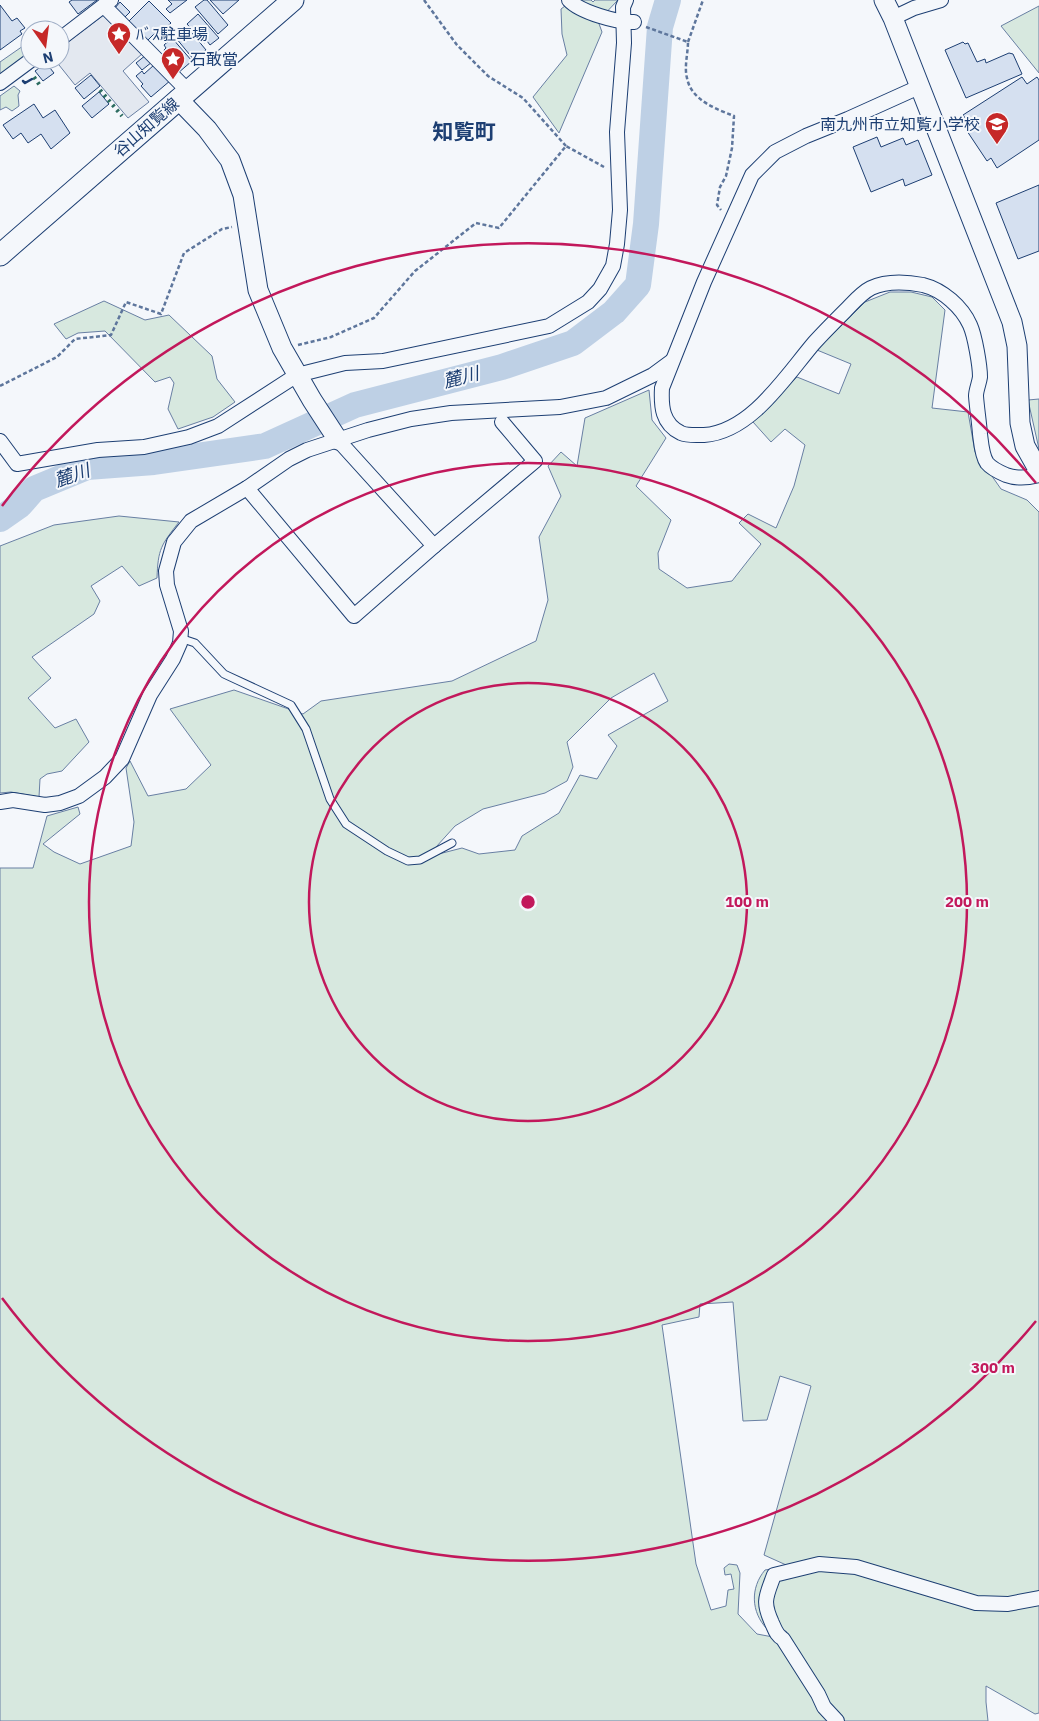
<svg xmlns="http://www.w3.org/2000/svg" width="1039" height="1721" font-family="'IBM Plex Sans','Noto Sans JP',sans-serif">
  <rect width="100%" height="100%" fill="#f4f7fb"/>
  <g fill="#d7e8df" stroke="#687fa3" fill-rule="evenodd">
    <path d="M573 0H591L593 2 595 0H618L598 21 602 32 559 133 533 97 567 55 562 34 561 9Z"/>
    <path d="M1039 6V73L1001 26Z"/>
    <path d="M30 32V54L0 74V62L23 46V36Z"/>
    <path d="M14 86 20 91 18 95 19 106 12 111 6 107 0 110V96Z"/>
    <path d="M890 292H911L932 297 945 310 932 408 968 412 975 452 1001 489 1027 500 1039 512V1713L1035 1714 986 1686V1702L988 1721H0V868H33L47 816 78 807 80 814 43 844 54 852 80 864 131 846 134 822 126 768 130 761 148 796 186 789 211 765 170 709 234 690 303 714 321 701 452 681 536 641 548 600 539 537 561 496 548 466 561 452 577 466 585 418 649 390 652 420 666 438 636 486 671 520 658 553 659 569 687 588 732 581 761 544 739 523 748 514 776 528 794 486 805 445 785 429 771 442 753 422 797 377 839 394 851 364 817 350 865 302ZM654 673 668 701 608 735 617 746 597 779 580 775 559 813 522 836 515 850 479 854 462 848 427 857 455 826 483 809 545 793 567 781 573 767 567 742 611 698ZM733 1302 743 1421 767 1420 780 1376 811 1386 764 1555 804 1573 777 1568 765 1570C750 1588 751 1612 767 1629L786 1631 789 1640 757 1634 738 1614 740 1573 737 1565 729 1564 724 1568 725 1575 731 1574 734 1589 728 1590 726 1606 711 1610 696 1564 662 1325 699 1317 700 1304Z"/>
    <path d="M104 301 145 320 169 315 212 356 217 379 235 402 213 417 178 429 168 409 174 383 170 377 155 382 105 331 78 333 66 339 54 324Z"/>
    <path d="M1039 399V449L1028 400Z"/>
    <path d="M119 516 179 522C161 545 158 549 157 578L139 586 122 566 91 586 100 601 94 614 32 657 51 678 28 698 55 728 76 719 89 742 62 771 47 774 40 779 39 797 11 792 0 793V546L54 525Z"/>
  </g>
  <path fill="#e3e8f0" stroke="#687fa3" d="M105 14 143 53 123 71 149 102 128 118 90 73 75 85 55 60H60V48Z"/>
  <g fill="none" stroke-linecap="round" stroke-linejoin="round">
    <path stroke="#bed0e5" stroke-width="26" d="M0 519 20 505 34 489 87 467 154 462 265 446 355 405 502 367 573 343 614 312 638 285 646 224 660 27 668 0"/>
  </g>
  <g fill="#d5e0f0" stroke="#1d3f73">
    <path d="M72 0H97L78 14 69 2Z"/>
    <path d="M168 0H187L170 13 166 9 172 4Z"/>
    <path d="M204 0H207L228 25 218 34 195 7Z"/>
    <path d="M210 0H239L223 14Z"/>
    <path d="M149 1 171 23 159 34 157 31 147 41 128 22Z"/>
    <path d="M120 2 130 12 125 17 115 8Z"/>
    <path d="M0 5 12 21 17 18 25 28 20 31 22 34 0 50Z"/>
    <path d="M198 14 219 38 210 45 207 41 204 43 187 24Z"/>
    <path d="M188 28 206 50 194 60 176 38Z"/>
    <path d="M172 38 192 61 178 73 166 58 168 56 164 50 166 48 164 45Z"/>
    <path d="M963 42 965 44 968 43 977 62 985 59 986 63 1009 53 1013 54 1022 74 966 98 945 50Z"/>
    <path d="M146 55 152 62 142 70 136 63Z"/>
    <path d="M46 63 54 73 43 81 35 71Z"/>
    <path d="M154 65 171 80 151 97 141 86 143 84 136 76 142 71 144 74Z"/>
    <path d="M91 75 100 86 84 99 75 88Z"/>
    <path d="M1022 77 1027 84 1037 77 1039 80V140L997 168 991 158 987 161 965 128 970 125 963 115Z"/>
    <path d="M99 92 109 104 92 118 82 106Z"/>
    <path d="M34 104 43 118 55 110 70 133 51 149 41 134 28 143 21 133 13 139 3 125Z"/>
    <path d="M877 137 881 147 903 138 906 145 918 140 932 175 905 186 903 179 871 192 853 147Z"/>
    <path d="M1039 185V251L1018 259 996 203Z"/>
  </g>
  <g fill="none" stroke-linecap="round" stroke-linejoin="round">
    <g stroke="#1d3f73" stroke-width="9">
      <path id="lane" d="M180 638 195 643 224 674 291 705 306 729 330 799 346 824 387 851 408 861 420 860 452 843"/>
    </g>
    <g stroke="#1d3f73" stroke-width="16">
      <g id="street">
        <path d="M569 0C580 12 618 23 634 22"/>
        <path d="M104 6 188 91"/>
        <path d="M893 18 914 8 941 0"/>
        <path d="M60 39 111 0"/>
        <path d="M0 83 31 60"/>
        <path d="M919 87 848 119 806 136 775 152 752 175 704 282 662 388C661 406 662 424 681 433 688 436 696 435 704 435 751 432 786 376 814 343 824 332 835 321 845 311 853 303 861 293 871 288 886 281 907 282 923 285 943 290 962 307 970 325 975 336 980 366 980 377 979 384 976 390 976 396 977 409 979 421 980 434 981 442 982 456 987 463 992 469 999 472 1006 475 1017 479 1028 478 1039 475"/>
        <path d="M338 440 434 546"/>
        <path d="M0 441 17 464 98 450 144 447 189 437 218 426 297 375 345 363 383 361 549 326 588 302 600 289 613 266 617 244 620 210 617 132 624 43 623 7 626 0"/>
        <path d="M247 488 354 616 434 546 535 461 502 422"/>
        <path d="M0 802 13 800 45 805 60 803 79 796 105 777 122 759 150 695 173 659 180 643 181 631 167 585 166 571 174 542 191 521 247 488 289 459 307 450 368 430 411 419 451 413 560 407 606 398 653 375 672 361"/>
        <path d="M837 1721 824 1707 818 1694 783 1639C776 1635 775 1629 772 1623 762 1601 766 1597 774 1575L819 1564 856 1567 976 1603 1008 1604 1039 1598"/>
      </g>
    </g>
    <g stroke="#1d3f73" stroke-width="21">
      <g id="secondary">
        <path d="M884 0 893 18 1012 322 1017 346 1020 423 1025 446 1039 471"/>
        <path d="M178 99 207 129 230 160 243 195 258 290 282 348 312 400 338 440"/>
      </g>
    </g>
    <g stroke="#1d3f73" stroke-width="23">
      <path id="primary" d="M0 255 293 0"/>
    </g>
    <g stroke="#5e769c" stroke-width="2.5" stroke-dasharray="4 2.5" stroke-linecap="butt">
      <path d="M424 0 457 45 488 76 523 98 566 146"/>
      <path d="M646 27 688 42C688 53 684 67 687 78 691 100 716 109 734 116L732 148 726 176 720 187 717 205 721 210"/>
      <path d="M688 42 703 0"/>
      <path d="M298 345 331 337 374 318 415 271 476 223 499 228 566 146 604 167"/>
      <path d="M0 386 57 357 75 339 111 335 126 302 161 314 184 253 222 229 232 227"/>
    </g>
    <use href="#lane" stroke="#f4f7fb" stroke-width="7"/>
    <use href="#street" stroke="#f4f7fb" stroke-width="14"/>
    <use href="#secondary" stroke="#f4f7fb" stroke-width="19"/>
    <use href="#primary" stroke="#f4f7fb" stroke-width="21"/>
    <g stroke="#2c6c60" stroke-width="4" stroke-dasharray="2.5 4" stroke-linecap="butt">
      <path d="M34 77 41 87"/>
      <path d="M100 90 122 116"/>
    </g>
    <path stroke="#1d3f73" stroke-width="2.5" d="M23 81 25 83 32 79"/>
  </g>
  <g fill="none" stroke="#c2185b" stroke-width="2.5">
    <circle cx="528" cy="902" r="219"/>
    <circle cx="528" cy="902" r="439"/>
    <path d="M1036 1321A658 658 0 0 1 2 1298M2 506A658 658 0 0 1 1036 483"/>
  </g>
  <defs>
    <g id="sight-pin" transform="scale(1.25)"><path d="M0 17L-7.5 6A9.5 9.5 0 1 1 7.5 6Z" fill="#c62828" stroke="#f4f7fb"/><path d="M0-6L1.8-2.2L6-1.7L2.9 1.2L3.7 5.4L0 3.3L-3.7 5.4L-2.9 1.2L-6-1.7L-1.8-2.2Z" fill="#fff"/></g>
    <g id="school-pin" transform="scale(1.25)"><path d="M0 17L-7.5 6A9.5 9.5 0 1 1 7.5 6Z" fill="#c62828" stroke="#f4f7fb"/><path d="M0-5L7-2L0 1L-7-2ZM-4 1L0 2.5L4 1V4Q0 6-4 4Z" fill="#fff"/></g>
  </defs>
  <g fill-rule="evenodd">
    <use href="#sight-pin" x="119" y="34"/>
    <use href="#sight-pin" x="173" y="59"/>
    <use href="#school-pin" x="997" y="124"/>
  </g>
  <g text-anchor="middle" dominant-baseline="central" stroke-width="4" stroke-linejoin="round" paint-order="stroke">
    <g font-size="16" fill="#1d3f73" stroke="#f4f7fb" text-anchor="start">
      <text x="136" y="34">ﾊﾞｽ駐車場</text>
      <text x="190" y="59">石敢當</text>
      <text x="980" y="124" text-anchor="end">南九州市立知覧小学校</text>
    </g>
    <g font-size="16" fill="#1d3f73" stroke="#f4f7fb">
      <text transform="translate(146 127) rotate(-41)">谷山知覧線</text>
    </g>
    <g font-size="18" font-style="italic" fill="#1d3f73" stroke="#f4f7fb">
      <text transform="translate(461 377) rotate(-14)">麓川</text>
      <text transform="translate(72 475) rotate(-19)">麓川</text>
    </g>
    <g font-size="21" font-weight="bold" fill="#1d3f73" stroke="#f4f7fb">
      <text x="464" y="131">知覧町</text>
    </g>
  </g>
  <circle cx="528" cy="902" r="8" fill="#c2185b" stroke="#f4f7fb" stroke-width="2.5"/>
  <g font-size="15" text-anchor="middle" font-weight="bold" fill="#c2185b" stroke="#f4f7fb" stroke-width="4" stroke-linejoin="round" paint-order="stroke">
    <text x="747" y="907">100 m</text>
    <text x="967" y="907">200 m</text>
    <text x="993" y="1373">300 m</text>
  </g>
  <g transform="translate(45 45) rotate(166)"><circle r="24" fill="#f4f7fb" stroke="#9eadc5"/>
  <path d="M0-4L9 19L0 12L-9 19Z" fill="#c62828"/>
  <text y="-8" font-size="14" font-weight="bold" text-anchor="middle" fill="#1d3f73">N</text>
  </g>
</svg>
